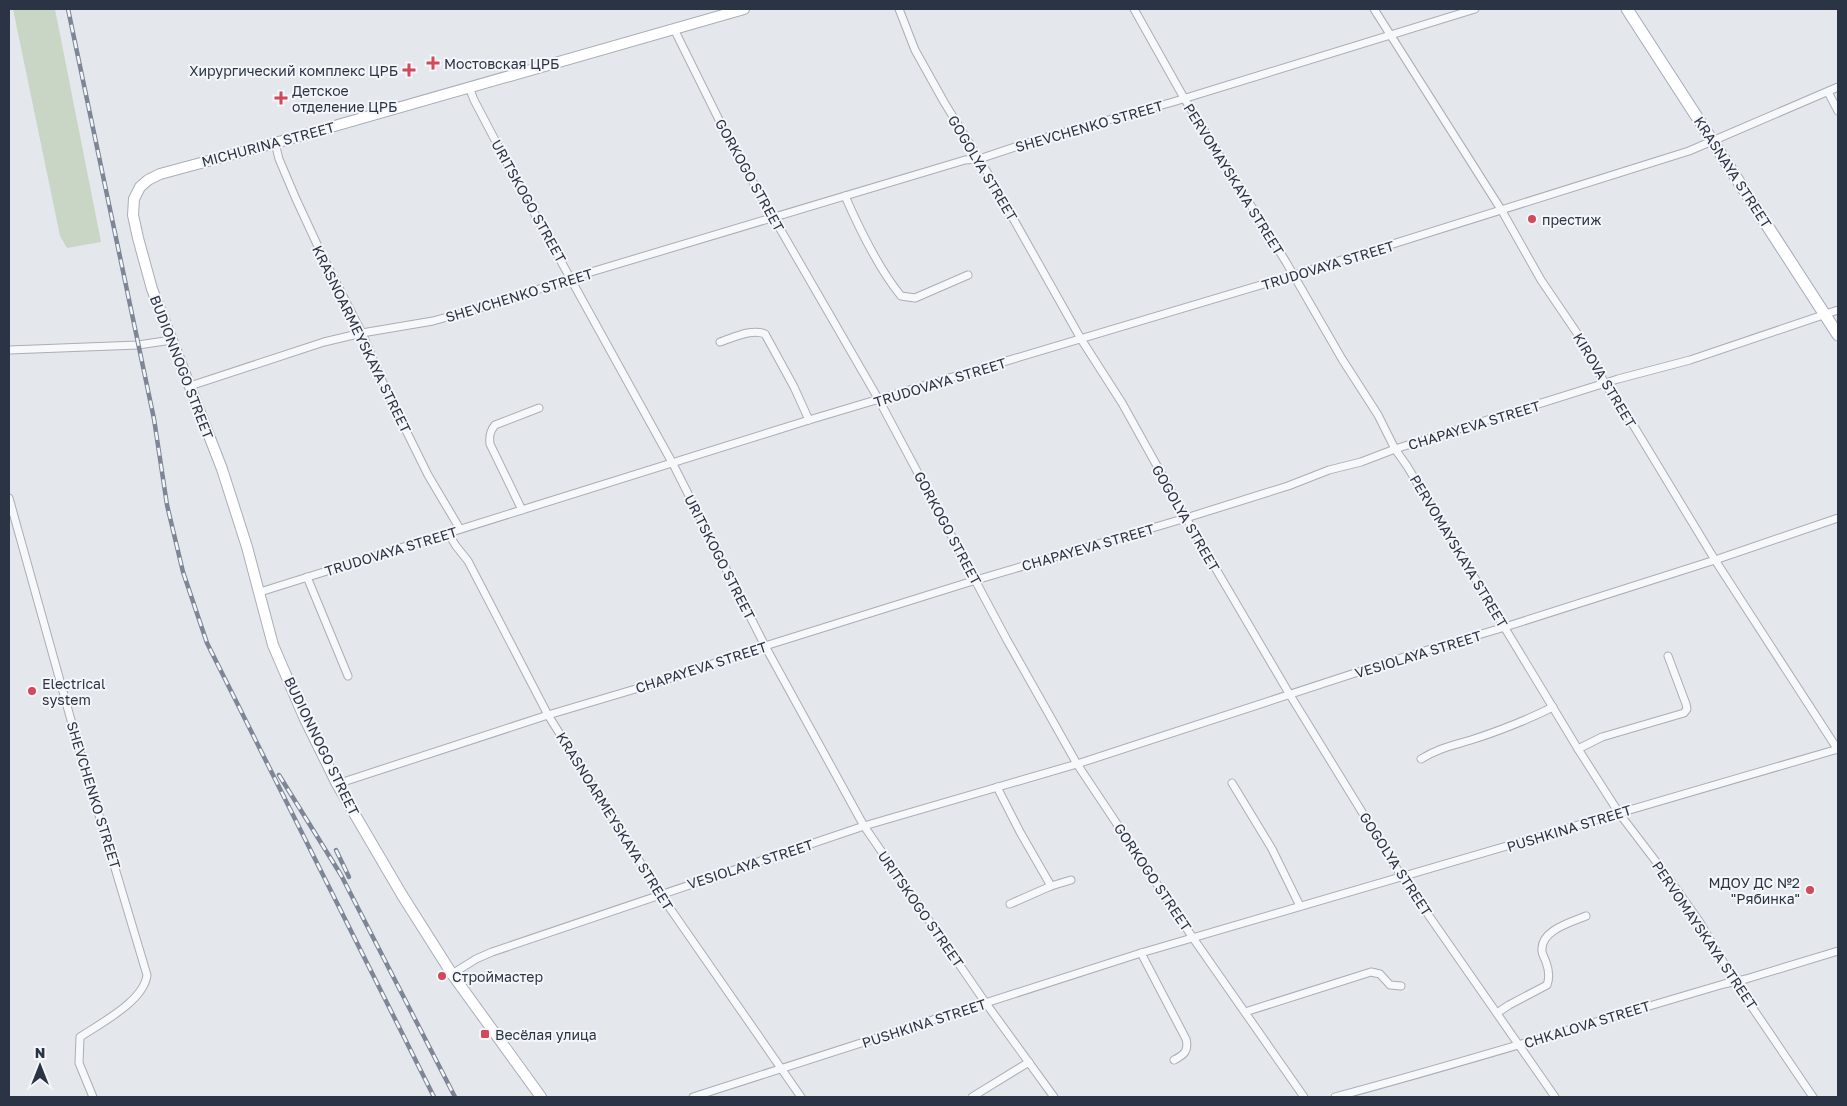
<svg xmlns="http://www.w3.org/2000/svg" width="1847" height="1106" font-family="'Golos Text',sans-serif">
  <rect width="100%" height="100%" fill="#e4e7ec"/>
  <path fill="#c9d6c5" d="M13 9H55L101 242 67 248 60 236Z"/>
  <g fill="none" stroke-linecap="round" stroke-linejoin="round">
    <g stroke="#a9aeb7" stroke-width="9">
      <g id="street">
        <path d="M899 9 915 50 944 102 987 172 1081 339 1122 403 1186 518 1290 695 1402 877 1555 1097"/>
        <path d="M1134 9 1184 98 1286 262 1342 359 1378 415 1395 449 1407 466 1578 749 1619 813 1670 880 1699 921 1735 982 1813 1097"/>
        <path d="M1374 9 1502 211 1541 280 1581 339 1605 384 1632 423 1715 560 1838 750"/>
        <path d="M674 29 731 144 879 400 1007 640 1077 764 1193 938 1304 1097"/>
        <path d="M469 87 474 100 516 180 673 464 765 646 864 826 985 1002 1054 1097"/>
        <path d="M1828 92 1838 111"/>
        <path d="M275 143 279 159 296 199 322 255 362 333 386 390 428 475 460 529"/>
        <path d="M845 196C859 228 879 269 901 296L915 298 968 275"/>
        <path d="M720 342C733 338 752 328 765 334L794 387 809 420"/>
        <path d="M9 350 138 345 172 340"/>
        <path d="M190 386 324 342 362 333 433 321 505 301 571 278 965 160 979 159 1036 140 1173 102 1475 9"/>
        <path d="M9 498 76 738 147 975C144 1001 101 1023 80 1037L79 1063 93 1097"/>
        <path d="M522 510 490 444C489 436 490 431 495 425L539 408"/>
        <path d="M448 533 456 546 468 561 548 715 660 894 801 1097"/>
        <path d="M307 577 348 676"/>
        <path d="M260 592 809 420 1294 275 1689 151 1838 87"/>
        <path d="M1578 749 1602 737 1684 713 1687 709 1686 704 1668 656"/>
        <path d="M1421 759C1439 748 1451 746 1471 740 1499 731 1527 720 1553 707"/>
        <path d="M1232 783 1272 849 1300 906"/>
        <path d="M337 784 548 715 659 682 765 646 976 580 1186 518 1288 486 1329 470 1361 462 1395 449 1618 379 1690 360 1838 310"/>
        <path d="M997 787 1020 832 1051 886"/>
        <path d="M1010 904 1051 886 1071 880"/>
        <path d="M1141 953 1186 1039C1189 1051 1184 1055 1174 1060"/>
        <path d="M452 974 476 959 492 952 864 826 1077 764 1404 657 1505 627 1715 560 1838 518"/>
        <path d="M1245 1012 1371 972 1380 974 1390 985 1401 986"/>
        <path d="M1497 1013 1509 1005 1547 985C1550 977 1549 970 1546 962 1545 959 1542 954 1542 951 1540 930 1572 922 1586 916"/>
        <path d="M693 1097 1141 953 1838 749"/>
        <path d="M972 1097 1029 1062"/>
        <path d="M1335 1097C1466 1062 1594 1022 1724 984L1746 979 1838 951"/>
      </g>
    </g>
    <g stroke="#a9aeb7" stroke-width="12">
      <path id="secondary" d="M541 1097 452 974 402 895 337 784 304 717 273 645 247 547 222 469 152 289 138 238 133 215 134 199 140 187 148 180 160 174 275 143 744 9"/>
    </g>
    <g stroke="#a3abb8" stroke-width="13">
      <path id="primary" d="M1627 9 1838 335"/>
    </g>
    <use href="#street" stroke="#f7f8fa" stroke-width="7"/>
    <use href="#secondary" stroke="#fff" stroke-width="10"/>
    <use href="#primary" stroke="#fff" stroke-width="11"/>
    <g stroke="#7d8696" stroke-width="4.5">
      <g id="rail">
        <path d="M68 9 154 419 167 505 183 572 207 643 434 1097"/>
        <path d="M279 775 341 875 455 1097"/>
        <path d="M336 850 349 877"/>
      </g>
    </g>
    <use href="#rail" stroke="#f4f6f9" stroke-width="2.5" stroke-dasharray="8" stroke-linecap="butt"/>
  </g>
  <g fill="#d1495b" stroke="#f4f6f9" stroke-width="2">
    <path d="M430.5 55.5h5v5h5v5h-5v5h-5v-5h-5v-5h5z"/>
    <path d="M406.5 62.5h5v5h5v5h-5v5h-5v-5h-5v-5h5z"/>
    <path d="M278.5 90.5h5v5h5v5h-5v5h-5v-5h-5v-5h5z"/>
    <circle cx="1532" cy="219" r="5"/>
    <circle cx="32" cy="691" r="5"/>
    <circle cx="1810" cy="890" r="5"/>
    <circle cx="442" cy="976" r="5"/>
    <rect x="480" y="1029" width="10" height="10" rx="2.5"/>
  </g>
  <g text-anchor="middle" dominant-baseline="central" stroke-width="4" stroke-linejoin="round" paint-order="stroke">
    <g font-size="14" fill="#2b3445" stroke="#f4f6f9" text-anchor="start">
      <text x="444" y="63">Мостовская ЦРБ</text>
      <text x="398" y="70" text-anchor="end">Хирургический комплекс ЦРБ</text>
      <text x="292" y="90">Детское<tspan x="292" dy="16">отделение ЦРБ</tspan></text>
      <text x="1542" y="219">престиж</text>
      <text x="42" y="683">Electrical<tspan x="42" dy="16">system</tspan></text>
      <text x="1800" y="882" text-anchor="end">МДОУ ДС №2<tspan x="1800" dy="16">"Рябинка"</tspan></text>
      <text x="452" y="976">Строймастер</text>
      <text x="495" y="1034">Весёлая улица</text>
    </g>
    <g font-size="14" fill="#2b3445" stroke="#f4f6f9">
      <text transform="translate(1089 126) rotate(-16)">SHEVCHENKO STREET</text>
      <text transform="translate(268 144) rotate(-15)">MICHURINA STREET</text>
      <text transform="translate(983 168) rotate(59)">GOGOLYA STREET</text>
      <text transform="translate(1733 172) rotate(57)">KRASNAYA STREET</text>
      <text transform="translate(750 175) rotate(61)">GORKOGO STREET</text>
      <text transform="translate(1234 179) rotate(58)">PERVOMAYSKAYA STREET</text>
      <text transform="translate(529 201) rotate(61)">URITSKOGO STREET</text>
      <text transform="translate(1328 265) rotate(-17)">TRUDOVAYA STREET</text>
      <text transform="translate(519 295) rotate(-17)">SHEVCHENKO STREET</text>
      <text transform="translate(362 339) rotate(64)">KRASNOARMEYSKAYA STREET</text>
      <text transform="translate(182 367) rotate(69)">BUDIONNOGO STREET</text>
      <text transform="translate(1605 380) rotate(59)">KIROVA STREET</text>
      <text transform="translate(940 382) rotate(-17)">TRUDOVAYA STREET</text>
      <text transform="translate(1474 425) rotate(-17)">CHAPAYEVA STREET</text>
      <text transform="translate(1186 518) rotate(60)">GOGOLYA STREET</text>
      <text transform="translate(948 528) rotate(62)">GORKOGO STREET</text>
      <text transform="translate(1088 547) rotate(-16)">CHAPAYEVA STREET</text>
      <text transform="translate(391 551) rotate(-17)">TRUDOVAYA STREET</text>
      <text transform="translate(1459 551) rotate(59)">PERVOMAYSKAYA STREET</text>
      <text transform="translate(720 557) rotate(63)">URITSKOGO STREET</text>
      <text transform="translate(1418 654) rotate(-17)">VESIOLAYA STREET</text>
      <text transform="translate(701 667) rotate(-18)">CHAPAYEVA STREET</text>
      <text transform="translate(322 746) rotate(64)">BUDIONNOGO STREET</text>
      <text transform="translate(94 795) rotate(73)">SHEVCHENKO STREET</text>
      <text transform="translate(615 821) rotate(58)">KRASNOARMEYSKAYA STREET</text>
      <text transform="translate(1569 828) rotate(-17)">PUSHKINA STREET</text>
      <text transform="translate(750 864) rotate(-18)">VESIOLAYA STREET</text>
      <text transform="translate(1396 864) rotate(57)">GOGOLYA STREET</text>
      <text transform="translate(1153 877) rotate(56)">GORKOGO STREET</text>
      <text transform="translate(921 909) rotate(55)">URITSKOGO STREET</text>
      <text transform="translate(1705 935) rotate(56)">PERVOMAYSKAYA STREET</text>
      <text transform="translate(924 1023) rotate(-18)">PUSHKINA STREET</text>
      <text transform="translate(1587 1024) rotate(-17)">CHKALOVA STREET</text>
    </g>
  </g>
  <rect width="1847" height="1106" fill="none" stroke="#2b3445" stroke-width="20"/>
  <g transform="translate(40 1066)" stroke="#f4f6f9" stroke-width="4" paint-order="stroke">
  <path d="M0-4L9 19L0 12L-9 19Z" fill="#2b3445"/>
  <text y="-8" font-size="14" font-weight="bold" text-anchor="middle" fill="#2b3445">N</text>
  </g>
</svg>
